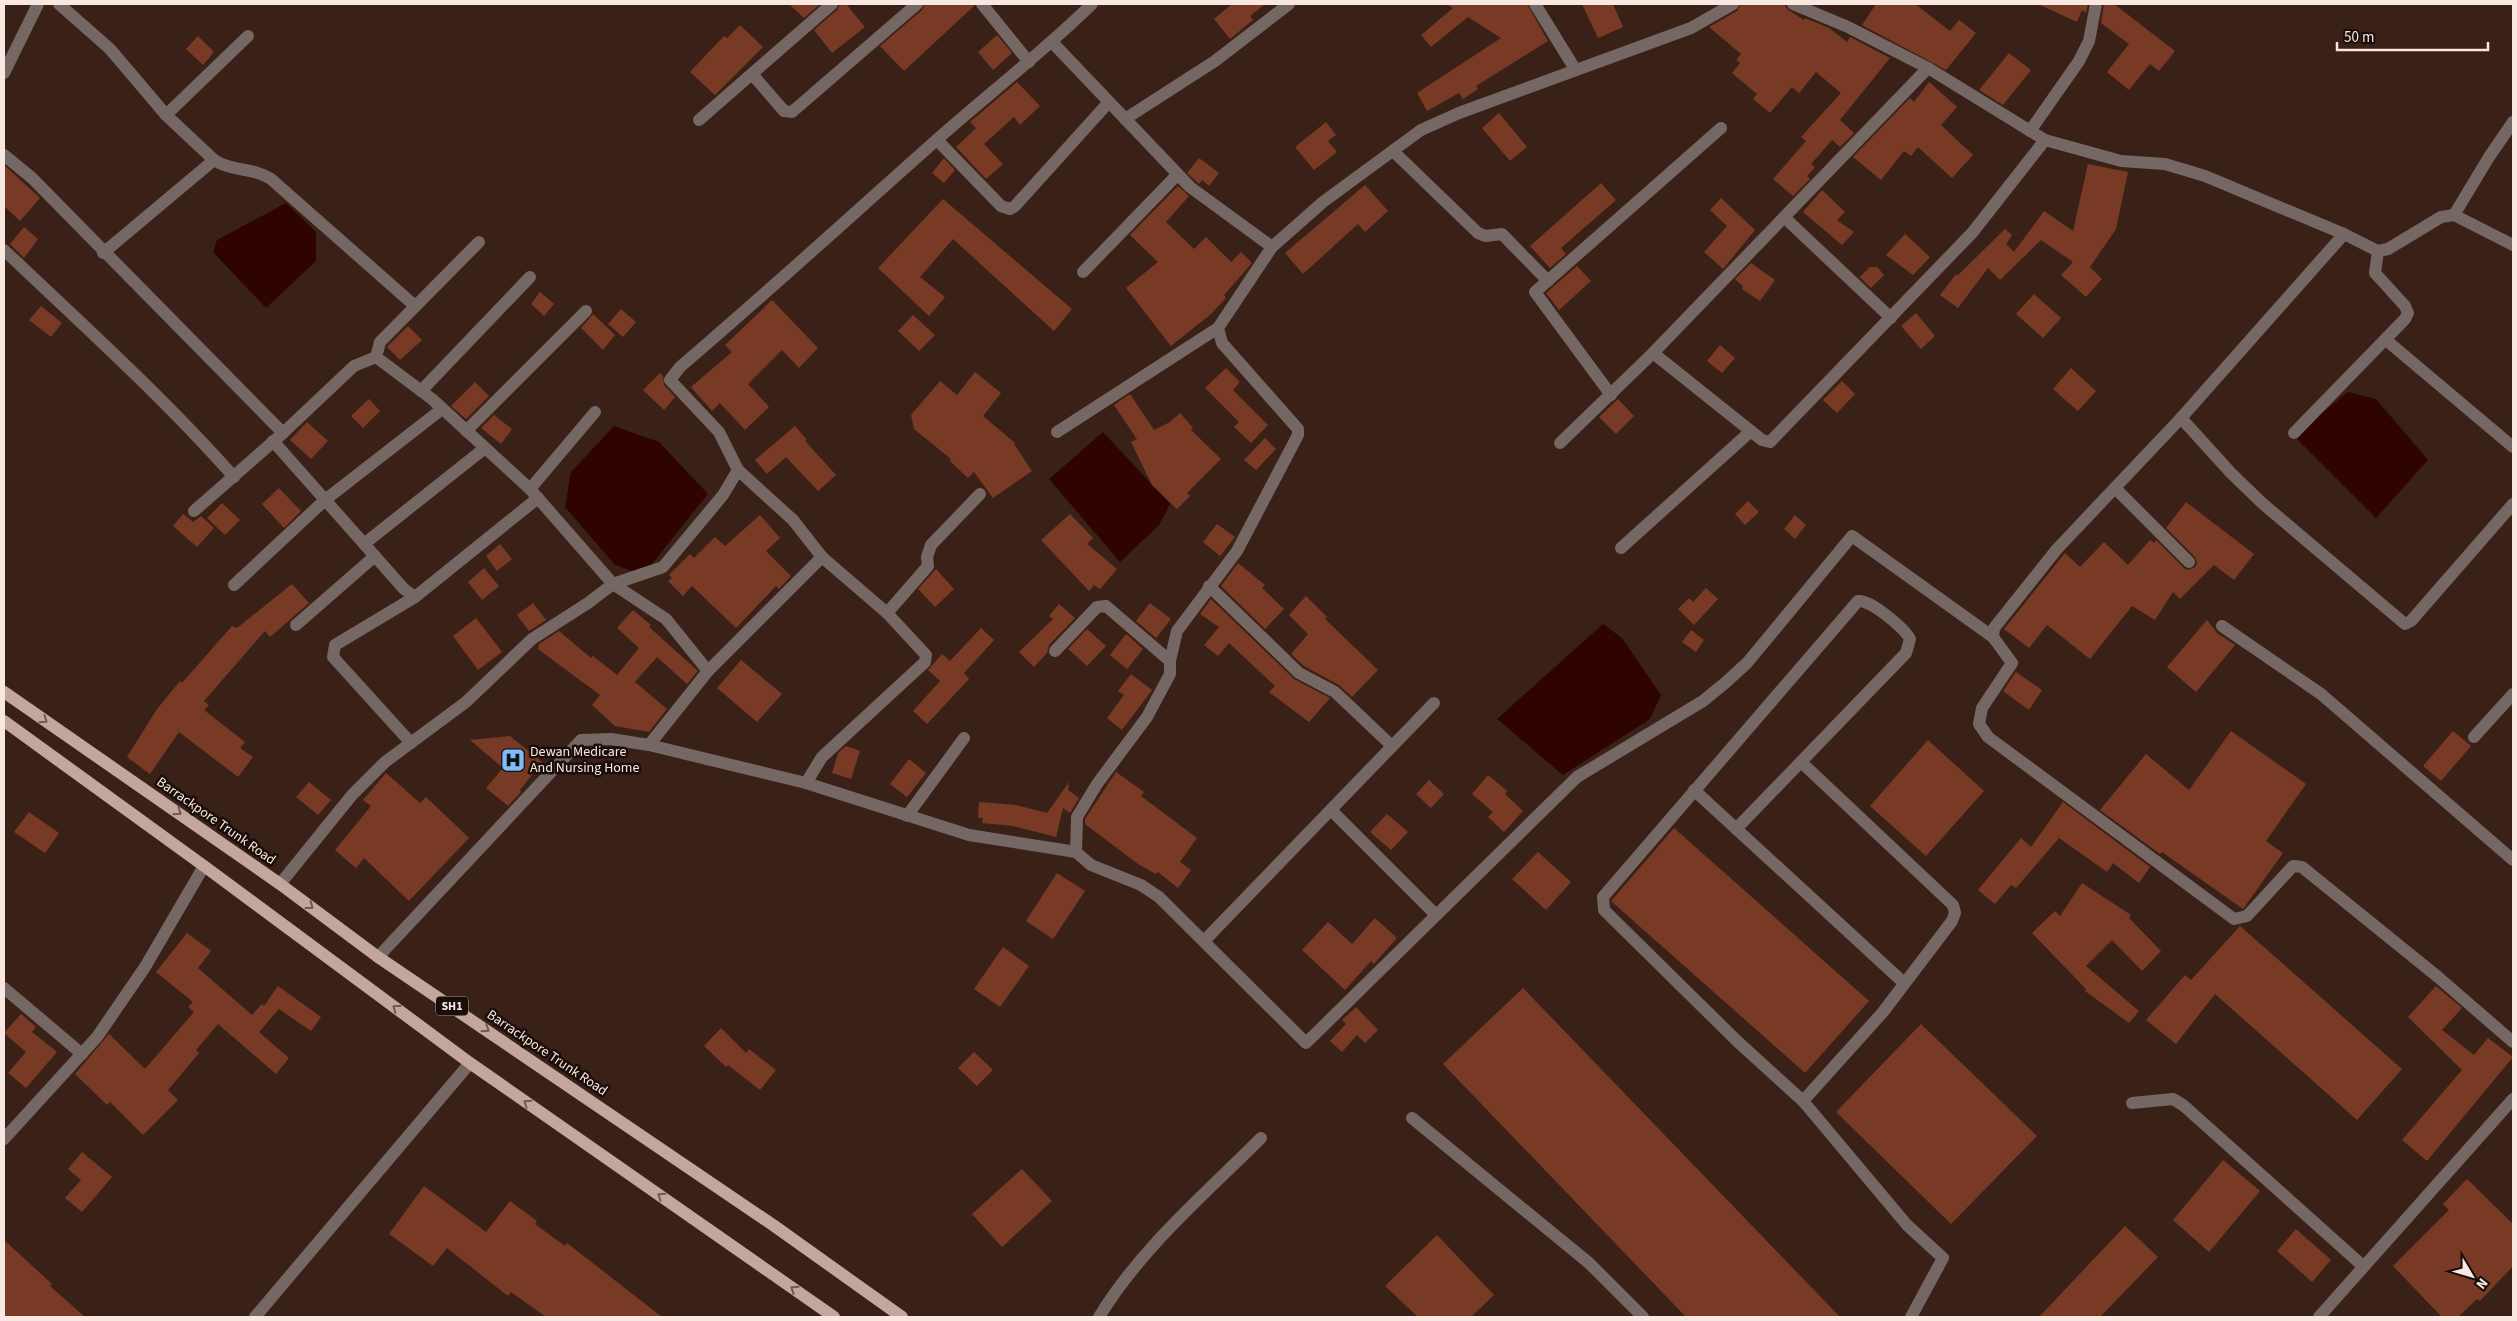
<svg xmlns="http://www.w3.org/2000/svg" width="2517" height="1321" font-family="'Source Sans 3',sans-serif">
  <rect width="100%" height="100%" fill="#3a2118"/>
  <g fill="#2e0300">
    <path d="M286 203 316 232V261L266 308 213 252 217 240Z"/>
    <path d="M2348 392 2376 399 2428 460 2376 518 2294 436Z"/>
    <path d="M614 426 659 442 708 494 643 575 615 565 565 507 571 472Z"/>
    <path d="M1103 432 1170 504 1159 525 1120 562 1049 479Z"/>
    <path d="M1603 624 1622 638 1661 695 1650 719 1563 775 1497 719Z"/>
  </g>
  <g fill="#783a25">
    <path d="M789 4H820L804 18Z"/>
    <path d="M840 4H846L865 27 832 53 814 30 837 10Z"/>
    <path d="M925 4H974V6L904 71 880 46 922 10Z"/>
    <path d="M1232 4H1265L1250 16 1253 20 1230 39 1214 19Z"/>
    <path d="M1446 4H1527L1548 41 1476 86 1478 89 1463 99 1459 93 1427 111 1417 93 1501 38 1468 17 1431 47 1421 35 1453 8Z"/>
    <path d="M1582 4H1613L1623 27 1598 38Z"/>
    <path d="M1741 4H1784L1787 9 1804 20 1805 18 1829 28 1847 42 1850 37 1890 58 1840 120 1854 133 1840 147 1832 140 1811 164 1815 167 1807 176 1810 179 1793 196 1773 179 1806 141 1801 137 1841 93 1816 72 1799 93 1792 87 1770 113 1753 99 1757 94 1732 73 1740 63 1736 60 1741 54 1709 27 1737 11Z"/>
    <path d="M1876 4H1915L1950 31 1959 20 1976 33 1946 70 1862 25Z"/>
    <path d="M2038 4H2088L2086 13 2082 10 2077 22Z"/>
    <path d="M2104 4H2114L2175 51 2159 71 2150 64 2129 90 2107 72 2129 44 2101 23Z"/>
    <path d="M740 25 763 47 715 95 690 72 724 36 727 38Z"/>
    <path d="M997 35 1012 53 993 70 978 52Z"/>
    <path d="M198 36 214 52 203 65 186 49Z"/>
    <path d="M2009 53 2031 70 2003 105 1979 90Z"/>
    <path d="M1017 82 1040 106 1020 125 1014 117 984 144 1003 164 986 179 956 147 976 128 970 122Z"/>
    <path d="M1929 82 1957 107 1941 125 1973 155 1952 178 1918 147 1911 156 1904 151 1881 180 1853 157 1910 98 1914 102Z"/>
    <path d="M1499 113 1527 147 1510 161 1482 128Z"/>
    <path d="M1326 122 1336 135 1328 141 1337 152 1314 170 1295 147Z"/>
    <path d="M944 158 955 170 944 183 932 173Z"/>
    <path d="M1199 158 1219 173 1209 186 1202 180 1199 184 1187 173Z"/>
    <path d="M2088 164 2128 172 2116 229 2090 267 2102 279 2086 297 2061 275 2073 262 2041 240 2000 280 1988 268 1958 308 1940 295 1956 274 1958 275 2005 229 2012 235 2006 244 2014 252 2044 211 2073 231Z"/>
    <path d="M4 165 40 198 20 221 4 206Z"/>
    <path d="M1601 183 1616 200 1561 248 1566 254 1550 268 1530 246Z"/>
    <path d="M1365 185 1388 211 1365 232 1358 224 1303 274 1285 253Z"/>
    <path d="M1178 186 1189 196 1166 222 1194 249 1206 237 1231 262 1241 252 1252 263 1224 295 1226 298 1211 314 1171 346 1126 288 1158 262 1130 235Z"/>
    <path d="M1822 190 1845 212 1837 220 1854 232 1842 245 1803 212Z"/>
    <path d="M1721 198 1755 230 1723 269 1704 252 1727 226 1710 210Z"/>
    <path d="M943 199 1072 309 1054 331 953 239 920 277 945 297 929 316 878 268Z"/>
    <path d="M24 227 38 239 24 258 10 244Z"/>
    <path d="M1905 234 1930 257 1913 275 1886 255Z"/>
    <path d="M1751 263 1775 280 1760 301 1742 289 1743 286 1735 279Z"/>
    <path d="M1577 266 1591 281 1559 310 1546 293Z"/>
    <path d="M1870 267H1877L1884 275 1871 288 1860 277Z"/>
    <path d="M540 292 554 304 544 316 531 304Z"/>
    <path d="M2034 294 2061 318 2043 338 2016 314Z"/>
    <path d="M772 300 818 348 799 368 782 350 748 384 769 407 745 430 720 403 712 411 691 387 732 352 725 345Z"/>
    <path d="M41 306 62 323 51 337 29 320Z"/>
    <path d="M621 309 636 322 623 337 608 324Z"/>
    <path d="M1916 313 1935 336 1921 349 1901 326Z"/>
    <path d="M593 314 615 335 603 350 581 328Z"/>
    <path d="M913 315 935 335 919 351 898 331Z"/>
    <path d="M408 326 422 340 400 360 387 347Z"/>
    <path d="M1720 345 1735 358 1722 373 1707 361Z"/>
    <path d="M1226 368 1240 382 1233 390 1268 425 1251 443 1234 427 1239 422 1205 388Z"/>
    <path d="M2071 368 2096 391 2078 411 2053 389Z"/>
    <path d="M975 372 1001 393 983 416 1015 443 1014 444 1032 471 993 498 974 472 968 478 950 461 951 459 914 429 911 415 940 381 957 395Z"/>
    <path d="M660 373 663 376 664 385 675 397 664 410 643 390Z"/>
    <path d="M1842 381 1855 394 1837 413 1823 400Z"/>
    <path d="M475 382 489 396 466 419 451 406Z"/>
    <path d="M1130 394 1154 430 1170 422 1180 413 1193 428 1191 430 1221 459 1187 493 1190 496 1177 509 1152 485 1131 442 1137 439 1114 405Z"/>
    <path d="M369 399 380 411 363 428 351 416Z"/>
    <path d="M1618 399 1634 416 1616 434 1599 417Z"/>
    <path d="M494 415 512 429 501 444 481 428Z"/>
    <path d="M307 422 328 441 311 459 290 440Z"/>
    <path d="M795 426 807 440 805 441 836 475 818 491 786 457 767 474 755 460Z"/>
    <path d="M1265 438 1276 449 1256 470 1244 460Z"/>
    <path d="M279 488 301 511 284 528 262 504Z"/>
    <path d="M1748 501 1759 512 1745 525 1735 514Z"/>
    <path d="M2186 502 2254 554 2234 580 2214 565 2180 599 2173 592 2155 620 2132 606 2090 659 2047 625 2029 648 2004 629 2065 553 2080 567 2104 542 2128 565 2150 540 2154 543 2156 540 2184 568 2187 570 2194 568 2197 564 2195 557 2166 528Z"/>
    <path d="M222 503 240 520 225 535 207 518Z"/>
    <path d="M183 514 193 522 201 516 214 528 197 547 173 526Z"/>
    <path d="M1070 514 1093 538 1087 544 1117 569 1100 589 1094 585 1089 591 1041 540Z"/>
    <path d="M760 515 780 538 766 551 791 576 779 589 776 586 736 628 692 586 683 596 668 581 672 578 669 575 690 554 694 558 715 537 725 546Z"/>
    <path d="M1795 515 1806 525 1795 539 1784 529Z"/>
    <path d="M1217 524 1235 537 1220 556 1203 542Z"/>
    <path d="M500 544 512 559 497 571 486 556Z"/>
    <path d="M1238 563 1265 585 1262 588 1284 609 1265 629 1221 586Z"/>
    <path d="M484 568 499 586 482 600 468 582Z"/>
    <path d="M936 569 954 589 935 607 918 589Z"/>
    <path d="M292 584 309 603 270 637 265 631 204 701 209 705 204 710 245 742 240 748 253 757 238 777 179 732 150 774 127 757 157 709 180 681 182 683 232 626 237 628Z"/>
    <path d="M1706 588 1718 599 1694 625 1678 609 1689 598 1693 602Z"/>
    <path d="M1306 596 1327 617 1325 619 1378 670 1352 697 1339 685 1304 666 1291 654 1308 634 1289 615Z"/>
    <path d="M1211 599 1294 679 1330 698 1309 722 1269 692 1275 686 1229 643 1218 656 1204 645 1219 627 1200 614Z"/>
    <path d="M533 603 546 620 529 631 517 615Z"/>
    <path d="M1150 603 1171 619 1156 638 1136 621Z"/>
    <path d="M1059 604 1075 618 1049 645 1047 653 1034 667 1019 652 1053 619 1049 616Z"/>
    <path d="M633 610 651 625 649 627 698 671 687 684 657 657 635 682 667 709 649 732 615 726 592 705 600 695 538 649 539 644 559 631 591 658 593 656 617 675 639 648 617 628Z"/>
    <path d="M476 618 502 652 478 670 453 636Z"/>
    <path d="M2207 620 2217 633 2235 645 2196 692 2167 667Z"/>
    <path d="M981 628 994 640 964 673 969 679 927 724 913 711 940 681 928 670 942 654 950 661Z"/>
    <path d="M1087 629 1106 646 1087 666 1068 649Z"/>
    <path d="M1691 630 1704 640 1696 652 1682 642Z"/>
    <path d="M1126 634 1143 649 1127 669 1110 655Z"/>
    <path d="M741 660 782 694 757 722 717 688Z"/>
    <path d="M2016 672 2042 690 2029 710 2003 691Z"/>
    <path d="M1131 674 1152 690 1122 730 1107 718 1124 695 1118 691Z"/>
    <path d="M2231 731 2306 784 2266 841 2283 853 2243 909 2162 852 2160 854 2100 810 2146 754 2189 790Z"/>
    <path d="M2453 731 2471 746 2441 781 2423 766Z"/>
    <path d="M510 736 542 762 520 790 521 792 508 806 486 788 503 768 470 740Z"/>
    <path d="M1928 740 1984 791 1926 856 1870 806Z"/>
    <path d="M846 746 860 751 851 779 832 773 838 753Z"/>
    <path d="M909 759 926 773 907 797 890 784Z"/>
    <path d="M1116 772 1144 792 1141 796 1197 838 1180 862 1191 870 1178 888 1158 872 1156 874 1138 864 1085 824V819Z"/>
    <path d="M386 773 420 803 426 797 469 838 409 901 364 858 356 868 335 850 371 806 363 800Z"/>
    <path d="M1488 775 1507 791 1505 794 1523 811 1504 832 1488 817 1493 812 1472 794Z"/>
    <path d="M1429 780 1444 794 1431 808 1416 794Z"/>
    <path d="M309 782 331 800 318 815 296 797Z"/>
    <path d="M1069 782 1068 790 1079 798 1070 813 1063 808 1056 837 1013 826 982 823 983 818H978L979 802 1016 805 1047 813Z"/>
    <path d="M2063 802 2150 867 2139 883 2113 863 2107 872 2059 838 2016 888 2011 885 1995 904 1978 890 2021 838 2031 847Z"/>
    <path d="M29 812 59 833 45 853 14 832Z"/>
    <path d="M1387 814 1408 832 1391 850 1370 832Z"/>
    <path d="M1674 828 1869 1001 1805 1073 1611 901Z"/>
    <path d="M1538 852 1571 882 1546 910 1512 879Z"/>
    <path d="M1057 873 1085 891 1053 939 1026 921Z"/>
    <path d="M2082 883 2131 915 2129 918 2161 951 2142 971 2112 940 2086 966 2139 1011 2129 1023 2085 991 2086 989 2032 933 2055 911 2060 916Z"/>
    <path d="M1375 918 1397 938 1374 964 1371 961 1345 990 1302 950 1328 922 1352 944Z"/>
    <path d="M2240 926 2402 1069 2357 1120 2215 994 2176 1044 2146 1020 2185 975 2191 980Z"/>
    <path d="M187 933 211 951 198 968 252 1015 262 1004 264 1006 278 986 321 1017 311 1031 279 1009 259 1032 289 1058 276 1074 218 1024 196 1050 199 1053 168 1090 178 1100 143 1135 110 1102 107 1105 75 1074 109 1034 145 1069 194 1012 188 1007 193 1002 156 972Z"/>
    <path d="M1003 947 1029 966 1000 1007 974 989Z"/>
    <path d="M2436 986 2462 1008 2442 1030 2474 1055 2488 1038 2513 1057 2427 1161 2402 1140 2462 1070 2408 1017Z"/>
    <path d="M1523 988 1840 1317H1686L1443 1064Z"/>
    <path d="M1356 1007 1378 1030 1365 1043 1357 1035 1342 1052 1330 1041 1346 1024 1342 1020Z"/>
    <path d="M21 1014 36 1027 32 1032 57 1052 26 1088 8 1073 26 1052 4 1033Z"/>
    <path d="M1921 1024 2037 1136 1951 1224 1836 1112Z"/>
    <path d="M721 1028 746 1053 749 1049 776 1070 760 1090 728 1065 726 1067 704 1046Z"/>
    <path d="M974 1052 993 1070 977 1086 958 1068Z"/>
    <path d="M82 1152 112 1177 82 1212 65 1198 81 1180 68 1169Z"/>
    <path d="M2223 1160 2260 1191 2209 1252 2173 1220Z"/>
    <path d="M1022 1169 1052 1201 1002 1247 972 1214Z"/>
    <path d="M2467 1179 2513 1224V1266L2480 1301 2477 1299 2458 1317H2442L2393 1266 2449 1210 2443 1204Z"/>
    <path d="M424 1186 486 1232 510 1201 537 1221 535 1224 565 1246 567 1243 662 1317H546L511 1292 508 1296 447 1248 433 1266 389 1234Z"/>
    <path d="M2125 1226 2158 1257 2100 1317H2039Z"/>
    <path d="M2296 1229 2331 1260 2312 1282 2277 1251Z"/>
    <path d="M1437 1235 1494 1295 1471 1317H1418L1385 1286Z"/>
    <path d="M4 1240 52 1284 50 1286 85 1317H4Z"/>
  </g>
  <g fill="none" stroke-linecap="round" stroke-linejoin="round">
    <g stroke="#756763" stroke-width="12">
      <path d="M59 4 110 49 166 115 214 160C232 172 253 167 271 179L415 306"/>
      <path d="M982 4 1029 62"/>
      <path d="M1535 4 1575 69"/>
      <path d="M1793 4 1848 27 1928 68 2045 140 2121 161 2165 164 2205 176 2344 234 2378 251 2388 249 2441 217 2454 215 2513 245"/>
      <path d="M1052 42 1190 187 1272 247 1218 328 1222 343 1298 429V435L1237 551 1177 631 1170 661V674L1147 717 1097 784 1077 817 1076 852"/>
      <path d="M4 73 38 4"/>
      <path d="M752 74 784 111 792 112 917 4"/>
      <path d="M166 115 248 36"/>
      <path d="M1125 119 1215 61 1289 4"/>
      <path d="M699 120 832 4"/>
      <path d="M2030 131 2079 61 2089 41 2096 4"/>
      <path d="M937 140 1001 206 1010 209 1015 206 1109 102"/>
      <path d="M1393 151 1478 233 1485 236 1502 234 1548 281"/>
      <path d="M4 155 32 178 283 433"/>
      <path d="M2454 215 2489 157 2513 122"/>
      <path d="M1785 218 1891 318"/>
      <path d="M2344 234 2181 418 2057 549 1994 628 1993 637 2012 663 1982 708 1979 724 1988 737 2234 919 2247 916 2293 866 2302 867 2438 977 2513 1042"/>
      <path d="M1272 247 1323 202 1421 130 1459 113 1691 28 1733 4"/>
      <path d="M4 250C82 324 162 396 234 477"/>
      <path d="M103 253 214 160"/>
      <path d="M1083 272 1177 175"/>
      <path d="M2386 340 2513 447"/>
      <path d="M1653 353 1762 440 1770 442 1972 233 2045 140"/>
      <path d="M376 357 380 342 479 242"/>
      <path d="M421 391 530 277"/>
      <path d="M1611 395 1535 292 1721 128"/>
      <path d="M2181 418 2231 473 2262 503 2405 624 2411 621 2513 504"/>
      <path d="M466 431 586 311"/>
      <path d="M1057 432 1218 328"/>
      <path d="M2294 433 2405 319 2408 313 2405 306 2375 273 2378 251"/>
      <path d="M273 441 404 589 415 597 538 498"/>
      <path d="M1560 443 1653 353 1928 68"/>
      <path d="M738 470 793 520 822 557"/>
      <path d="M2115 488 2189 562"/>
      <path d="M530 489 595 412"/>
      <path d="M194 511 283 433 354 366 376 357 432 399 530 489 613 584 666 619 708 671 649 745"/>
      <path d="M364 544 485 448"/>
      <path d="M1621 548 1751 431"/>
      <path d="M234 585 325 500 442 409"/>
      <path d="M1209 586 1299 673 1335 692 1392 746"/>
      <path d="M887 613 928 566 927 557 931 545 980 494"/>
      <path d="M296 625 375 556"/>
      <path d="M2222 626 2321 694 2513 860"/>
      <path d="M1055 651 1097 607 1106 606 1170 661"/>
      <path d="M708 671 822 557 887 613 926 655 925 662 822 757 806 783"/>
      <path d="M2474 737 2513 694"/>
      <path d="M411 743 333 657 335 645 415 597"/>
      <path d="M1801 762 1953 905 1955 913 1952 921 1883 1012 1803 1101 1907 1225 1943 1258 1911 1317"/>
      <path d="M1694 790 1904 983"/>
      <path d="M1331 810 1436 915"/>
      <path d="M907 816 964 738"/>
      <path d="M1736 829 1906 653 1910 639C1904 628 1870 599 1858 601L1603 897 1604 910 1737 1041 1803 1101"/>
      <path d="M280 884 352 795 385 762 466 702 532 639 588 603 613 584 663 567 723 495 738 470 719 432 670 380 680 367C768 292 854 213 941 136 991 92 1044 51 1092 4"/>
      <path d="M1204 941 1434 703"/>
      <path d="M378 957 581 740 611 739 649 745 806 783 969 835 1076 852 1091 865 1141 885 1159 897 1306 1043 1577 777 1703 701 1725 683 1747 663 1852 536 1993 637"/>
      <path d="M4 988 82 1054"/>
      <path d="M2132 1103 2173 1099 2183 1105 2363 1266"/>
      <path d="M1412 1118 1589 1263 1643 1317"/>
      <path d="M4 1139 97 1037 145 967 204 866"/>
      <path d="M255 1317 470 1063"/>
      <path d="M1099 1317C1141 1248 1204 1195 1261 1138"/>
      <path d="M2319 1317 2513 1099"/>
    </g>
    <g stroke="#c3a69d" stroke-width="12">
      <path d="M4 692 280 884 378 957 773 1225 902 1317"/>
      <path d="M4 721 204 866 470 1063 834 1317"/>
    </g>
  </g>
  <defs><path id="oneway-chevron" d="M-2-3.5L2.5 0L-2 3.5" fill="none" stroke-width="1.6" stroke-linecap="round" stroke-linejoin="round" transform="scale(1.25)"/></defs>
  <g stroke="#6e5a54">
    <use href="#oneway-chevron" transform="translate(44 720) rotate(35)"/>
    <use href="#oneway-chevron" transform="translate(178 812) rotate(35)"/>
    <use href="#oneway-chevron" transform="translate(310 906) rotate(37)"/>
    <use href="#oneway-chevron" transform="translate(396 1008) rotate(-143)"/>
    <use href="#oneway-chevron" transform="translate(486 1029) rotate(34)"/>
    <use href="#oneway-chevron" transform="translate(527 1103) rotate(-145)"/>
    <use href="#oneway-chevron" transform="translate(661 1196) rotate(-145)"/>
    <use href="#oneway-chevron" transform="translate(794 1289) rotate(-145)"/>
  </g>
  <defs>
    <g id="hospital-square" transform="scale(1.25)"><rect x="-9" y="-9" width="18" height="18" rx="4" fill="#7fbdfa" stroke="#190e0a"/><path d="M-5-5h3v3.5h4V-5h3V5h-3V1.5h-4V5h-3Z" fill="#111"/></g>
  </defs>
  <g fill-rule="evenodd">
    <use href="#hospital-square" x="513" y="760"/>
  </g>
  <g text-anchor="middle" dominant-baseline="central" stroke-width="5" stroke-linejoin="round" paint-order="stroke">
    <rect fill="#190e0a" stroke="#b6a6a0" stroke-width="1" x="436" y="996.5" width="32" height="19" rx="4"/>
    <g font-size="12" font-weight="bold" fill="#f9e7e1">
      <text x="452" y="1006">SH1</text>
    </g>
    <g font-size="14" fill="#f9e7e1" stroke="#190e0a" text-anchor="start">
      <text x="530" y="752">Dewan Medicare<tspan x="530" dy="16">And Nursing Home</tspan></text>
    </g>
    <g font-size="14" fill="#f9e7e1" stroke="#190e0a">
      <text transform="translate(216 821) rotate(35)">Barrackpore Trunk Road</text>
      <text transform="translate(547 1053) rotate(34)">Barrackpore Trunk Road</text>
    </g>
  </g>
  <rect width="2517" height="1321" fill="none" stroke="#f9e7e1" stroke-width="10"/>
  <g transform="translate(2472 1276) rotate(128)" stroke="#190e0a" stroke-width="4" paint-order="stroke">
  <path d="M0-4L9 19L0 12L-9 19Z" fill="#f9e7e1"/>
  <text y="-8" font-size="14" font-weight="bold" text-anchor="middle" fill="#f9e7e1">N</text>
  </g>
  <path d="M2337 42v8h151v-8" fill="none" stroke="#f9e7e1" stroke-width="2.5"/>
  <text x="2344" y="42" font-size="15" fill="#f9e7e1" stroke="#190e0a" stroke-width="4" paint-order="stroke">50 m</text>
</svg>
